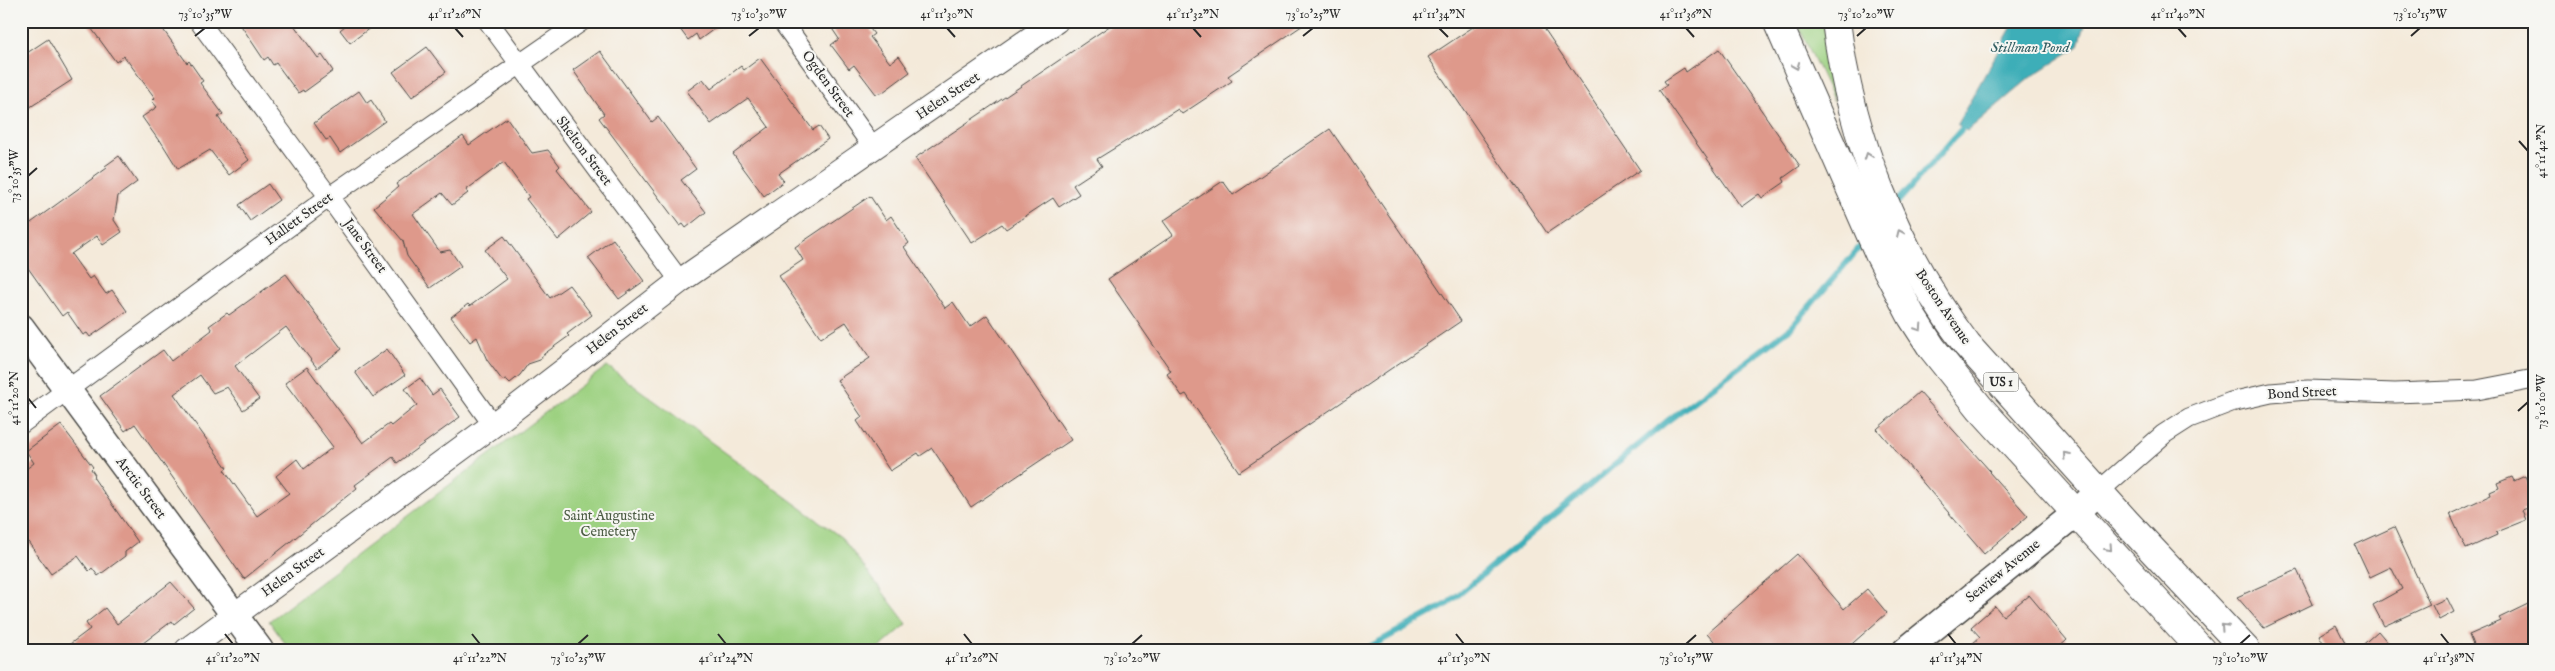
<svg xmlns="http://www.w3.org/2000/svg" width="2555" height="671" font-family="'IM FELL English',serif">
  <rect width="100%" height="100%" fill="#f6f6f2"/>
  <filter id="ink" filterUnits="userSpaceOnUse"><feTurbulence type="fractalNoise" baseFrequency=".02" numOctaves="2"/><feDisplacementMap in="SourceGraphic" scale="10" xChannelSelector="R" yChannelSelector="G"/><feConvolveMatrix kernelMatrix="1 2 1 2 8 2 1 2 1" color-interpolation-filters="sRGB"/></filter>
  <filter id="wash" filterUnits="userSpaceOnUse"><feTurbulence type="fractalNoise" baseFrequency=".0096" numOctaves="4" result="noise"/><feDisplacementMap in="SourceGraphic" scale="20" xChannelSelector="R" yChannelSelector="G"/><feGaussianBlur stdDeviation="1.12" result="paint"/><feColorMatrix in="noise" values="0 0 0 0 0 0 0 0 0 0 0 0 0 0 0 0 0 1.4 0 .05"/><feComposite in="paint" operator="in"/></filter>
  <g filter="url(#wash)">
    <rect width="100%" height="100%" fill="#f4eada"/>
    <g fill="#9dd181" stroke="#647e56">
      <path d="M1796 21H1824L1834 101Z"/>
      <path d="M607 366 842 538 907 624 877 650H290L269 621Z"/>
    </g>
    <path fill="#3eaeb8" stroke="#346c72" d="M2015 21H2086L2079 46 2031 77 1967 131 1957 124Z"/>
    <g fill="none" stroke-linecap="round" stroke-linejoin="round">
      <g stroke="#3eaeb8" stroke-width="6">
        <path d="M1894 206 1968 122"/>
        <path d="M1364 650 1446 605 1666 422 1792 327 1865 241"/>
      </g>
    </g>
    <g id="blocks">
      <g fill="#de998b">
        <path d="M86 21H157L187 63 189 61 203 81 200 83 223 114 218 117 249 160 229 175 210 150 178 169 160 140 159 141 142 117 157 107 152 101 155 98 124 56 116 62Z"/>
        <path d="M238 21H291L318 58 322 55 333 71 304 92 303 90 298 93 276 63 273 65 268 57 264 60Z"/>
        <path d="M351 21H379L350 43 340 30Z"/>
        <path d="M674 21H725L699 40 696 34 688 40Z"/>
        <path d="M827 21H864L874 34 870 37 890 63 899 56 910 72 883 92 876 94 854 65 849 69 831 45 839 39Z"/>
        <path d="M1117 21H1309L1228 76 1232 81 1182 114 1178 109 1097 159 1102 166 1073 185 1079 194 1059 207 1053 198 1006 229 1002 224 972 243 915 158Z"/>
        <path d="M1482 21H1539L1640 170 1547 233 1428 57Z"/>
        <path d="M48 39 72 80 21 113V57Z"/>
        <path d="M427 47 446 72 412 97 393 72Z"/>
        <path d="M1719 49 1800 166 1783 178 1785 182 1762 198 1759 194 1741 207 1659 90 1667 85 1664 81 1684 68 1686 72Z"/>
        <path d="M600 51 652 122 658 117 696 169 681 180 706 212 686 228 683 224 680 226 599 118 604 114 573 70Z"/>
        <path d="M760 58 813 130 819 126 828 139 778 174 784 181 764 196 733 154 769 127 748 98 711 124 687 91 703 79 711 89 741 66 744 70Z"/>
        <path d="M359 91 367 103 371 100 385 121 340 153 330 138 326 140 314 123Z"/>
        <path d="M507 118 532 153 548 150 560 166 557 169 591 212 558 240 526 199 529 197 504 162 466 190 468 193 452 205 442 193 413 214 440 252 450 250 461 266 430 288 407 256 403 241 374 207 398 187 396 184 463 136 469 145Z"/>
        <path d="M1330 129 1461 321 1239 472 1186 394 1182 396 1167 374 1171 371 1108 279 1173 235 1163 221 1223 181 1233 195Z"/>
        <path d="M119 156 137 182 118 196 114 220 122 232 103 245 97 236 71 254 89 279 93 276 106 294 112 290 127 311 90 337 87 333 83 335 67 312 62 316 21 258V230L107 168 105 166Z"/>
        <path d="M268 184 279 200 250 221 239 205Z"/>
        <path d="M870 196 886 220 891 216 909 243 904 247 945 308 953 302 970 327 987 315 1071 440 971 507 932 448 920 456 918 453 890 471 857 421 862 417 837 380 870 358 846 322 821 338 779 276 803 260 795 247Z"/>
        <path d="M504 236 550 298 569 285 592 315 567 334 569 336 544 354 540 360 528 364 520 375 510 383 506 379 502 380 487 360 477 337 470 342 451 317 468 304 470 306 507 279 485 250Z"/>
        <path d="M613 239 644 281 619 299 588 258Z"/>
        <path d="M286 274 342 349 317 368 286 327 235 366 259 399 243 410 227 387 213 393 200 375 174 394 227 468 224 470 257 516 289 493 276 476 297 459 304 469 333 447 285 383 307 367 363 443 389 424 391 426 417 405 405 389 420 378 432 395 440 389 460 417 397 463 393 457 355 485 357 488 244 579 135 424 125 431 100 396 163 350 171 361 212 330 209 326 227 313 229 315Z"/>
        <path d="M387 349 405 375 373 397 355 372Z"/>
        <path d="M1919 392 1990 471 1989 472 2028 516 1984 554 1877 429Z"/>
        <path d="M61 425 93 467 91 469 95 475 93 477 138 542 125 552V556L98 576 92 568 89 571 78 556 51 574 21 532V473L34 463 26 451Z"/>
        <path d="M2525 476 2534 497V501L2527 504 2528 508 2522 510 2526 520 2496 532 2497 535 2466 549 2450 514 2491 495 2490 492 2499 488 2497 483 2512 477 2514 481Z"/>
        <path d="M2394 527 2430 605 2384 626 2373 605 2402 589 2391 567 2370 577 2355 545Z"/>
        <path d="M1797 554 1844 609 1867 589 1887 613 1845 650H1722L1707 633Z"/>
        <path d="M2297 570 2313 604 2264 628 2237 597Z"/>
        <path d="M171 582 194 608 174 624 172 621 134 650H62L90 629 86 623 105 608 117 624Z"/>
        <path d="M2029 595 2067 640 2056 650H1965L1980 637 1971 627 1995 606 2003 616Z"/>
        <path d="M2447 598 2454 612 2439 620 2432 605Z"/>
        <path d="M2528 604 2534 616V643L2520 650H2475L2469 635 2501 621 2499 618Z"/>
        <path d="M2336 625 2349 650H2327L2319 635Z"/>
        <path d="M2378 631 2394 650H2357Z"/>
      </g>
    </g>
  </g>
  <g filter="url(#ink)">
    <use href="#blocks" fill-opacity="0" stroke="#494845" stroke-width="1"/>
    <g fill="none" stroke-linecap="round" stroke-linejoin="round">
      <g stroke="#494845" stroke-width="21">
        <g id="minor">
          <path d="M199 21 329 197 493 425"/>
          <path d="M488 21 680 281"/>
          <path d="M782 21 873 147"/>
          <path d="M21 424 329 197 582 21"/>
          <path d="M2099 491 2164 434 2189 418 2231 402 2271 393 2308 390 2395 393 2477 390 2534 379"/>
        </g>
      </g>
      <g stroke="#494845" stroke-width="26">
        <path id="tertiary" d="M187 650 493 425 680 281 1056 21"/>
      </g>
      <g stroke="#494845" stroke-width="29">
        <g id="secondary">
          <path d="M21 327 260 650"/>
          <path d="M1906 650 2076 513 2099 491"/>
        </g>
      </g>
      <g stroke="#494845" stroke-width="30">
        <g id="primary">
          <path d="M1777 21 1879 254 1912 317 1932 348 1980 408 2201 650"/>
          <path d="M1836 21C1850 137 1897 253 1967 345L2126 522 2246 650"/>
        </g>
      </g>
      <use href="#minor" stroke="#fff" stroke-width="19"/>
      <use href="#tertiary" stroke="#fff" stroke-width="24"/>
      <use href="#secondary" stroke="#fff" stroke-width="26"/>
      <use href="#primary" stroke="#fff" stroke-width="28"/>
    </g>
    <defs><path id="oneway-chevron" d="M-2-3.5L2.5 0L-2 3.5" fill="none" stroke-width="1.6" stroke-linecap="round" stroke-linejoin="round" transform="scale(1.25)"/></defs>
    <g stroke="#a0a0a0">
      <use href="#oneway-chevron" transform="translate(1796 66) rotate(68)"/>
      <use href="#oneway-chevron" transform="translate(1868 156) rotate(-110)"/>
      <use href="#oneway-chevron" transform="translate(1900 233) rotate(-114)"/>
      <use href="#oneway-chevron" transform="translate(1919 328) rotate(57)"/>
      <use href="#oneway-chevron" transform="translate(2066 455) rotate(-132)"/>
      <use href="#oneway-chevron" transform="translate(2109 548) rotate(48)"/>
      <use href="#oneway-chevron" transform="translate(2224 627) rotate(-133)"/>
    </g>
  </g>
  <path fill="none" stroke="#2b2b2b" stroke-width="2" d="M455 28 463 37M947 28 955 37M1193 28 1201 37M1439 28 1448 37M1686 28 1694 37M2178 28 2186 37M195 36 205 28M749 36 759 28M1303 36 1313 28M1857 36 1866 28M2411 36 2420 28M2519 141 2528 151M28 176 37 168M28 398 36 408M2518 411 2528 402M225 634 233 644M472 634 480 644M718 634 726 644M964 634 972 644M1456 634 1464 644M1948 634 1956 644M2441 634 2449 644M578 644 588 635M1132 644 1142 635M1686 644 1696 635M2240 644 2250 635"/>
  <g text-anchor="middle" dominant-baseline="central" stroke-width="4" stroke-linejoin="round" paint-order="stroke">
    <rect fill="#f6f6f2" stroke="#686867" stroke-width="1" x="1983.5" y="372.5" width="35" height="19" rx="4"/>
    <g font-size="12" font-weight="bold" fill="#2b2b2b">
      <text x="2001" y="382">US 1</text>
    </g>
    <g font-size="14" fill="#2b2b2b" stroke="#f6f6f2">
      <text transform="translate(828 84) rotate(54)">Ogden Street</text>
      <text transform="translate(948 96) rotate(-34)">Helen Street</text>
      <text transform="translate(584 151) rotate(53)">Shelton Street</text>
      <text transform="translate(299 219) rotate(-36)">Hallett Street</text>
      <text transform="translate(365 246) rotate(54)">Jane Street</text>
      <text transform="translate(1943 307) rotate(56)">Boston Avenue</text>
      <text transform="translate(617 329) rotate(-38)">Helen Street</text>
      <text transform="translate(2302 393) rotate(-3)">Bond Street</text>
      <text transform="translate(141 488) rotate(53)">Arctic Street</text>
      <text transform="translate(2003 571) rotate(-39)">Seaview Avenue</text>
      <text transform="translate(293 572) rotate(-36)">Helen Street</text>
    </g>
    <g font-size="14" fill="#4d5d45" stroke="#f6f6f2">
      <text x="609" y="516">Saint Augustine<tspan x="609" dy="16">Cemetery</tspan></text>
    </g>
    <g font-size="15" font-style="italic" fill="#335f63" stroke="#f6f6f2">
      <text x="2030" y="47">Stillman Pond</text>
    </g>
  </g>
  <rect width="2555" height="671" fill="none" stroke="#f6f6f2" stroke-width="55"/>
  <rect x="28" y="28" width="2500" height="616" fill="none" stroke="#2b2b2b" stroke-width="2"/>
  <g font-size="12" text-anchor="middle" fill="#2b2b2b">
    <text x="205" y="18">73°10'35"W</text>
    <text x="455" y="18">41°11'26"N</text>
    <text x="759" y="18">73°10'30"W</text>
    <text x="947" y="18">41°11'30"N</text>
    <text x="1193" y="18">41°11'32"N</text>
    <text x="1313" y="18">73°10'25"W</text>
    <text x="1439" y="18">41°11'34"N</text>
    <text x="1686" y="18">41°11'36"N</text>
    <text x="1866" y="18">73°10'20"W</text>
    <text x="2178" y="18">41°11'40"N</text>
    <text x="2420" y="18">73°10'15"W</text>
    <text transform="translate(2541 151) rotate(-90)" y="4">41°11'42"N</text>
    <text transform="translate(14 176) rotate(-90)" y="4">73°10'35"W</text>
    <text transform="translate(14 398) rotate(-90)" y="4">41°11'20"N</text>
    <text transform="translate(2541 402) rotate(-90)" y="4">73°10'10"W</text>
    <text x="233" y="662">41°11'20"N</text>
    <text x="480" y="662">41°11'22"N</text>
    <text x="578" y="662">73°10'25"W</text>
    <text x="726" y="662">41°11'24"N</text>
    <text x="972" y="662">41°11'26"N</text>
    <text x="1132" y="662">73°10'20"W</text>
    <text x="1464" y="662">41°11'30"N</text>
    <text x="1686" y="662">73°10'15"W</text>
    <text x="1956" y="662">41°11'34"N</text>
    <text x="2240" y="662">73°10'10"W</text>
    <text x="2449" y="662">41°11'38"N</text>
  </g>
</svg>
